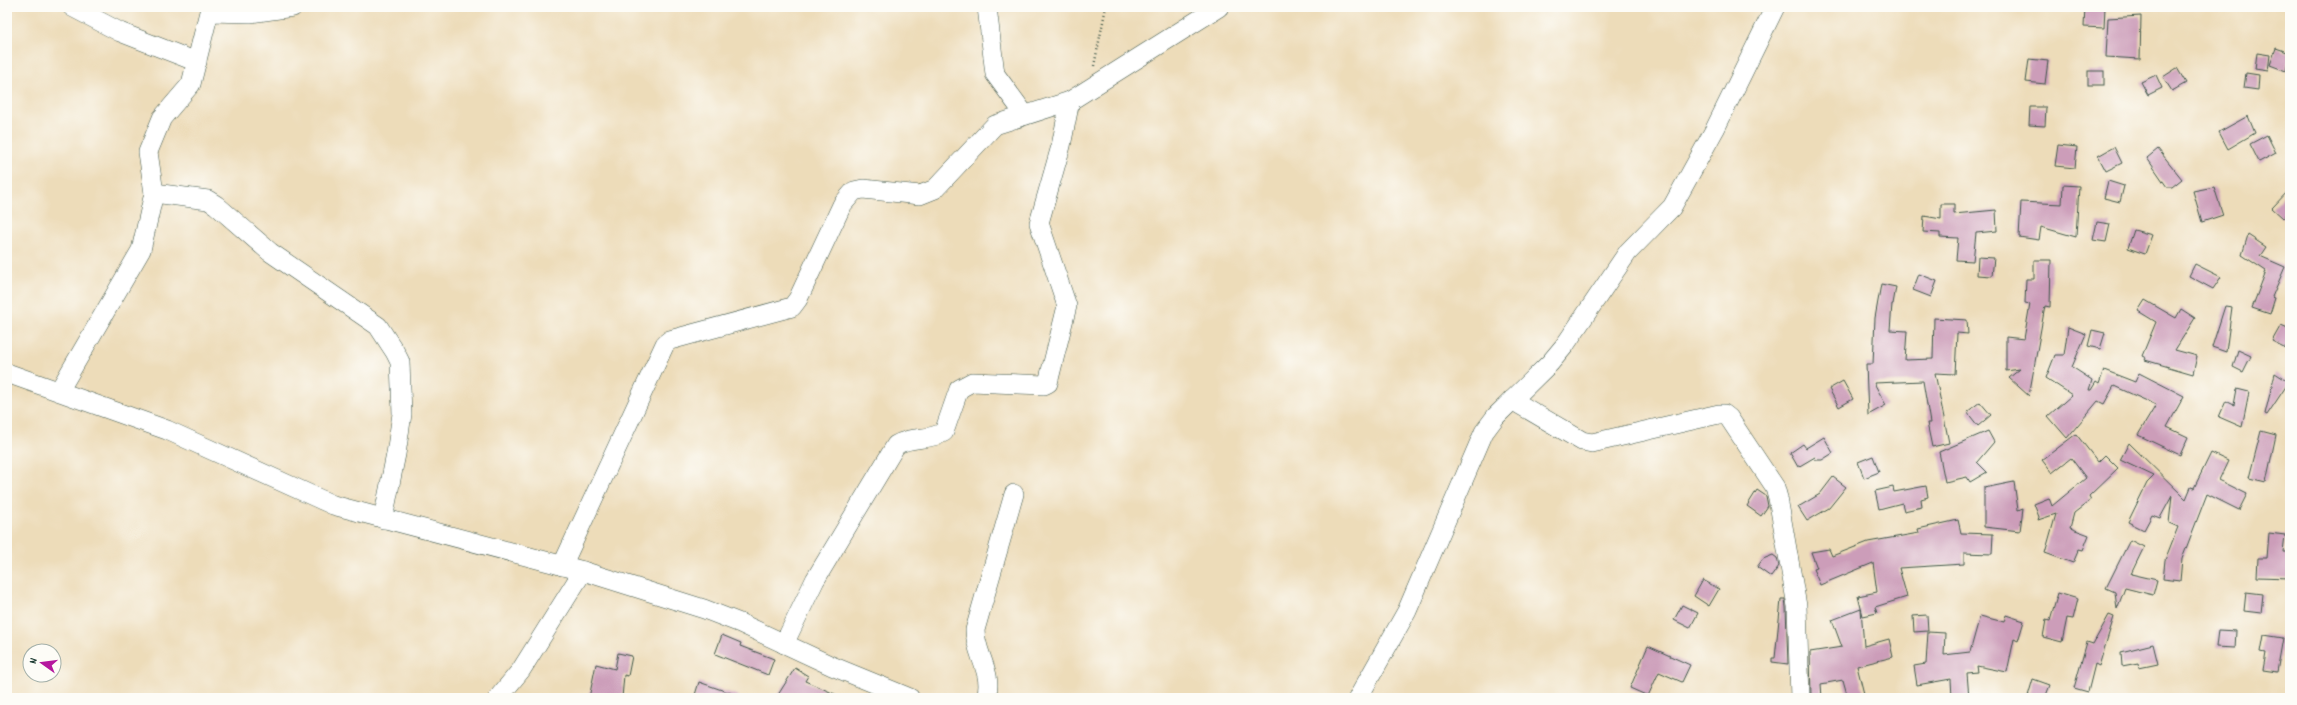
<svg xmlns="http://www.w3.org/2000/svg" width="2297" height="705" font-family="Dekko,sans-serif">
  <rect width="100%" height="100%" fill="#fdfcf7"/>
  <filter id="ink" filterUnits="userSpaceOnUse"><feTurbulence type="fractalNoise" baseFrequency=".025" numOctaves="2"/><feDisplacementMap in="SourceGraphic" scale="8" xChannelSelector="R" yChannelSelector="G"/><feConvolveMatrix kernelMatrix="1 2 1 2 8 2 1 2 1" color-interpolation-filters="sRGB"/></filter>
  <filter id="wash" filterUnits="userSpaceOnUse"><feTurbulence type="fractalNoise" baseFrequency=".012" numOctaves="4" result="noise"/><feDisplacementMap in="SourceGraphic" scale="16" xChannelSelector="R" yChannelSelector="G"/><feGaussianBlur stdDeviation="0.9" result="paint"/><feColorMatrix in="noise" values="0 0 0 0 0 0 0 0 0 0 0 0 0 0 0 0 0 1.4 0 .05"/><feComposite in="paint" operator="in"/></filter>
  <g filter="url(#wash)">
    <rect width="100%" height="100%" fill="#eddcb9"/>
    <g id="blocks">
      <g fill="#cc9db9">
        <path d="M2085 7H2105L2104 28 2084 27Z"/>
        <path d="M2141 16 2140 59 2106 57 2108 18Z"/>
        <path d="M2276 48 2290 53 2286 71 2270 65Z"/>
        <path d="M2257 53 2270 55 2268 71 2255 69Z"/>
        <path d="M2029 59 2048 61 2045 84 2026 82Z"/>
        <path d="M2177 68 2186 83 2172 91 2163 77Z"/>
        <rect x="2088" y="71" width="16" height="14"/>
        <path d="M2246 73 2259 75 2258 90 2244 88Z"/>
        <path d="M2156 75 2162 88 2148 95 2141 82Z"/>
        <path d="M2030 107H2046L2045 126 2029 125Z"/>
        <path d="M2248 116 2255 133 2228 149 2219 132Z"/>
        <path d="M2267 135 2276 153 2259 162 2250 144Z"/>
        <path d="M2058 145 2077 147 2075 168 2055 166Z"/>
        <path d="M2114 147 2122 163 2106 171 2098 156Z"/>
        <path d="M2158 149 2182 179 2172 187H2167L2147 158Z"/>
        <path d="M2108 181 2124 186 2120 202 2104 198Z"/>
        <path d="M2063 185 2079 186 2076 237 2041 227 2039 240 2019 237 2021 202 2062 204Z"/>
        <path d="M2214 187 2223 215 2202 222 2193 191Z"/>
        <path d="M2290 189V211L2283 218 2272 208Z"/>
        <path d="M1941 204H1954V214L1996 210 1997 231 1976 233 1973 261 1956 260 1958 238 1940 237V233L1923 232 1924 216 1941 219Z"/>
        <path d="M2097 222 2110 224 2106 242 2093 240Z"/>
        <path d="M2134 230 2152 235 2145 254 2128 248Z"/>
        <path d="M2248 235 2266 247 2260 256 2285 267 2272 297 2275 298 2270 314 2252 308 2266 271 2242 255Z"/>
        <path d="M1978 257 1994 258 1992 276 1977 275Z"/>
        <path d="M2034 260H2051L2050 307 2045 306 2029 396 2009 378 2020 369 2006 371V337L2024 339 2030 304 2025 303 2026 279H2034Z"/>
        <path d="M2195 264 2221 277 2213 289 2189 276Z"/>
        <path d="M1919 274 1937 281 1931 297 1913 290Z"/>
        <path d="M1881 284 1896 287 1893 304H1892L1890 330 1907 331 1905 360 1933 359 1934 318 1967 320 1968 334 1957 333 1955 374 1935 373 1949 443 1932 447 1927 423H1930L1923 381 1874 383 1886 405 1868 415 1866 364H1873L1875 318Z"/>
        <path d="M2145 300 2176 318 2181 309 2195 318 2175 350 2197 356 2193 374 2145 360 2146 358 2142 356 2156 322 2138 311Z"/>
        <path d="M2225 306 2232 307 2226 352 2212 347Z"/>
        <path d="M2281 325 2290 329V341L2286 348 2272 341Z"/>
        <path d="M2068 327 2086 334 2072 367 2092 380 2089 390H2091L2096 382 2099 384 2104 370 2135 382 2139 373 2184 396 2167 427 2188 437 2180 455 2138 435 2156 405 2114 386 2104 404 2098 401 2067 438 2048 416 2072 395 2046 378 2055 355H2064Z"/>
        <path d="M2092 330 2105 333 2100 349 2088 346Z"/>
        <path d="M2238 350 2251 356 2243 372 2233 367Z"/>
        <path d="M2275 373 2289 382 2267 415 2265 414Z"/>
        <path d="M1843 381 1853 399 1839 407 1829 389Z"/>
        <path d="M2237 389 2249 392 2242 427 2219 417 2226 401 2234 405Z"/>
        <path d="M1980 402 1991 415 1978 426 1967 412Z"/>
        <path d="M1988 431 1994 442 1977 462 1987 472 1970 482 1967 477 1945 482 1939 452Z"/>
        <path d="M2261 431 2276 435 2266 482 2249 478Z"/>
        <path d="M2076 434 2098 462 2105 455 2118 468 2089 496 2091 500 2074 513 2070 528 2089 535 2083 550 2079 549 2073 563 2045 553 2056 514 2038 520 2039 517 2034 504 2049 498 2052 506 2086 478 2071 458 2052 473 2042 460Z"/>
        <path d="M1824 437 1833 453 1822 460H1816L1815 457 1798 467 1790 453 1803 444 1806 448Z"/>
        <path d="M2129 443 2186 499 2191 487 2194 488 2211 453 2228 461 2219 480 2247 494 2239 510 2207 494 2182 559 2180 581 2163 579 2165 560 2178 527 2169 523 2172 496 2160 518 2152 515 2144 530 2128 522 2147 483 2154 476 2120 460Z"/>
        <path d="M1873 456 1879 472 1864 478 1858 462Z"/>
        <path d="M1833 477 1846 487 1829 508 1807 521 1798 507 1820 494Z"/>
        <path d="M2014 482 2018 510 2023 508 2020 531 1984 527V488Z"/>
        <path d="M1926 486 1928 497 1921 499 1922 507 1904 511 1902 503 1879 509 1875 491 1893 487 1894 492Z"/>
        <path d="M1757 490 1766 496 1768 506 1761 516 1747 506Z"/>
        <path d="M1958 520 1961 533 1993 534 1992 554 1964 553V564L1899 568 1907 597 1875 607 1877 613 1863 616 1858 596 1877 592 1873 563 1820 585 1813 569 1817 568 1811 552 1829 549 1832 556 1868 542 1919 533 1918 529Z"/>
        <path d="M2269 533 2285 535 2283 552H2290V578L2257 577 2258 558H2267Z"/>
        <path d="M2130 540 2144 547 2131 574 2157 580 2153 595 2125 588 2117 609 2115 592 2106 588Z"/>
        <path d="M1773 555 1777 558 1779 566 1771 577 1757 567 1763 559Z"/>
        <path d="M1703 580 1719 589 1709 606 1694 596Z"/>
        <path d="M2246 592 2263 594 2261 613 2244 611Z"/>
        <path d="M2058 593 2078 599 2073 619 2067 618 2062 642 2043 637 2046 620 2050 621Z"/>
        <path d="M1781 600H1785L1786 607 1788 664 1772 662V658H1775Z"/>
        <path d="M1682 605 1698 613 1690 628 1674 620Z"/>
        <path d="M1861 609 1864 646 1889 639 1893 657 1857 666 1865 698H1848L1843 680 1821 684 1822 698H1811L1810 652 1842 647 1832 620Z"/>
        <path d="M1927 615 1928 631 1914 632 1913 616Z"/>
        <path d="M2006 615 2024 621 2018 641 2014 639 2007 672 1977 666 1978 672 1967 673 1969 698H1952L1951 679 1917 685 1914 666 1926 664 1928 632 1945 633 1944 655 1970 652 1980 616 2004 622Z"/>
        <path d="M2109 615 2114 617 2099 666 2095 664 2088 692 2074 688 2087 642 2093 644Z"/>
        <path d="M2218 630 2236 631 2235 648 2216 647Z"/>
        <path d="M722 635 741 643 740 646 774 659 768 675 715 654Z"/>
        <path d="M2264 635 2283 638 2277 672 2263 670 2266 653 2261 652Z"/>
        <path d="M2153 644 2158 664 2139 668 2138 663 2122 666 2121 652Z"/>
        <path d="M1648 646 1690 665 1682 682 1659 672 1648 696 1630 688Z"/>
        <path d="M618 653 632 656 628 676 624 675 622 698H589L596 664 615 669Z"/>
        <path d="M795 668 808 676 805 681 844 698H776Z"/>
        <path d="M2033 679 2050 685 2045 698 2028 696Z"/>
        <path d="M699 682 739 696 738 698H694Z"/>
      </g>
    </g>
  </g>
  <g filter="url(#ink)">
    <use href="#blocks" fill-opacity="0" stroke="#3e5548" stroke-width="1"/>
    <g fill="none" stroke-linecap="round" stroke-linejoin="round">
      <g stroke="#3e5548" stroke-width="20">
        <g id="minor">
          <path d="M72 7 120 32 197 62"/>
          <path d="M987 7 995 74 1025 115"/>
          <path d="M154 193 208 200 216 205 270 252 378 326 395 352 400 362 402 414 396 454 383 519"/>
          <path d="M7 373 167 430 333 505 583 571 704 609 740 623 832 666 910 698"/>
          <path d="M59 391 141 250 154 193 148 152 162 118 191 84 209 12 250 13 293 7"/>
          <path d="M1512 400 1582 441 1592 443 1719 414H1724L1729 418 1775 487 1778 498 1797 606 1800 698"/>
          <path d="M562 566 665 344 670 340 792 307 798 299 842 205 854 191 863 189 920 195 935 189 995 125 1070 101 1219 7"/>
          <path d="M784 644 815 580 896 445C910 436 929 441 944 432L959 389 972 382 1044 385 1048 383 1067 306 1039 223 1061 146 1070 101"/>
          <path d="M498 698 521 670 583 571"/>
          <path d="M986 698C994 673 975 654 975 630L1014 494"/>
          <path d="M1358 698 1407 611 1484 432 1496 416 1550 363 1565 345 1628 252 1672 207 1715 129 1775 7"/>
        </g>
      </g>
      <path stroke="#3e5548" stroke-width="2.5" stroke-dasharray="1 3" stroke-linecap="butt" d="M1094 66 1106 7"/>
      <use href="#minor" stroke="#fff" stroke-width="19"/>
    </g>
  </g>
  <rect width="2297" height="705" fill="none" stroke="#fdfcf7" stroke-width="24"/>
  <g transform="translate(42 663) rotate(284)"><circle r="19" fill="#fdfcf7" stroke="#a4b0a9"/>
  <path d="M0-3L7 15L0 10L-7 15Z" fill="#b5179e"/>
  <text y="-6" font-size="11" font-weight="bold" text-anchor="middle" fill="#1f3d34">N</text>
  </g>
</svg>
